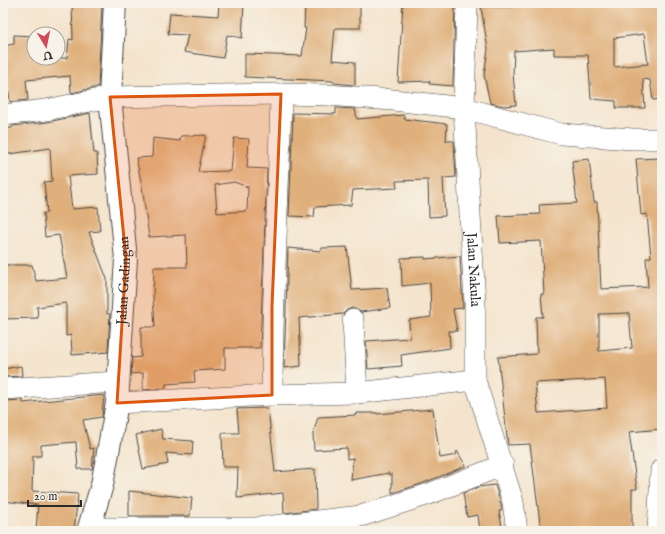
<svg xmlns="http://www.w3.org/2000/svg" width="665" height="534" font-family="'IM FELL English',serif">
  <rect width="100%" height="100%" fill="#f7f3e8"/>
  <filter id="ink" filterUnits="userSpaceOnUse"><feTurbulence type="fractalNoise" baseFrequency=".025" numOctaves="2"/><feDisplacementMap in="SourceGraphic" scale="8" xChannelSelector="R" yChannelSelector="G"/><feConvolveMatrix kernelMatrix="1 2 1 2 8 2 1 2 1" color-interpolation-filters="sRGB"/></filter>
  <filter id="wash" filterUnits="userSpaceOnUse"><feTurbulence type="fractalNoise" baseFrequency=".012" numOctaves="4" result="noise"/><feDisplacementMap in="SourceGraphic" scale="16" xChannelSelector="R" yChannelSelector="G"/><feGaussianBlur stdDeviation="0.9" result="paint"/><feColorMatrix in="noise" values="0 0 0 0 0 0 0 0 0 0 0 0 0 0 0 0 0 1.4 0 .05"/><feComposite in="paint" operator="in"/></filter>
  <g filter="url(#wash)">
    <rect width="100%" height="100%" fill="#f4e4cd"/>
    <g id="blocks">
      <g fill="#e0b07b" fill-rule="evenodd">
        <path d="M72 3H102L98 87 71 93 70 76 26 80 28 100 10 102 6 65H3V46L14 44V35L34 36V58H67L69 39 73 40Z"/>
        <path d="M219 3 244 4 242 38 227 35 223 58 184 52 188 35 168 34 170 13 218 16Z"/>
        <path d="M305 3H360V28H335L332 60 355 62V85L334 83 333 81 245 77V54L302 56 306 28H304Z"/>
        <path d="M403 3H455L453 86 429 84 430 81 398 82Z"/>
        <path d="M513 3H636V6L662 3V99L653 100 650 80 643 79 645 108H616V101L591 99 588 55H554V48L514 51 513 74 516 105 504 106 490 103 484 75 488 49 481 7H514ZM644 34 648 64 614 67V38Z"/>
        <path d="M336 108 355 109 357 119 404 115V119L447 124 446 141H454L456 177 443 178 445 216 429 217 428 180 396 181 397 188 353 190 351 205 315 207 314 217 289 216 293 113 336 114Z"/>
        <path d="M90 113 94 153H97L98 174 68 176 72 209 98 207 100 231 89 232 107 279V314H110L108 352 72 355 71 335 66 336V303L37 307 38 318 3 319V265H32L36 281 67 278 59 235 45 237 43 213H47L44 182 52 181 50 148 3 155V129L12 128V126L48 122Z"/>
        <path d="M206 135 198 172 231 171 234 138 249 139 247 168 267 169 260 348H225V369L194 371 195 382 166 384V388L143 390V373L131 374 132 358 141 357V327H155L153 297 154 267H187L186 235 149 237 142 186 136 158 152 157 153 138 180 141 181 136ZM234 182 248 187 247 211 217 213 215 185Z"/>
        <path d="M662 158V429L629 432 637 489H632V531L581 529V531H541L530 444 508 445 498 357 537 354 536 317H543L541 294H544L541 241 500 243 498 216 540 214 539 205 577 203 572 161 589 159 594 202H597L601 289 648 287 646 258 651 257 647 214 641 215 636 159ZM629 313 632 348 599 351V314ZM605 379 607 408 538 413 535 383Z"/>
        <path d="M347 247 352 290 387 288 390 308 361 312 352 308 347 310 343 314 299 318 301 366 284 368 288 248 321 251 322 248Z"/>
        <path d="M460 256 463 308 453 309 457 331H449L450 348 401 355 402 366 368 369 366 341 410 338 409 320 431 317 430 283 402 286 401 258 425 257V259Z"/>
        <path d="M21 366 22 376 3 377V369Z"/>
        <path d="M104 395 102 417 83 420 90 449 94 448 92 469H78L76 442 41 445V456H33L32 491 78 494 74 531H36L38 505 3 501V464H5L3 401 23 400V403Z"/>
        <path d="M268 408 275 472 315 469 316 509 284 513 283 493 237 498 238 467H223L222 433H239L237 409Z"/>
        <path d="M433 409 440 458 456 455 457 451 466 466 421 484 392 493V474L389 475V473L351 480 353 458 347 459V448L314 450 313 434 318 417 356 415V413H377V414Z"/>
        <path d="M161 429 163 439 193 441 192 455 166 453 168 464 143 469 136 435Z"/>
        <path d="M495 485 501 505 502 511H499L503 531H480L478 515 467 517 463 493 479 487Z"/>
        <path d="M129 491 192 498 190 516H129Z"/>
      </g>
    </g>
  </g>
  <g filter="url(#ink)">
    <use href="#blocks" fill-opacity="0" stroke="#494743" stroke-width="1"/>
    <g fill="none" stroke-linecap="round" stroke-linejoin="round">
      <g stroke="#494743" stroke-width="22">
        <g id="minor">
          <path id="s1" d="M467 3 464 108 475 303V380L513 502 517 531"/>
          <path d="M3 115 46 110 110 97 281 94 327 95 393 100 464 108 561 134 633 139H662"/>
          <path d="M353 320 357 393"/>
          <path d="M3 389 118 382"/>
          <path d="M272 395C272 294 279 195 281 94"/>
          <path d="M117 403 272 395 357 393 475 380"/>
          <path d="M89 528H256L361 516 429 494 503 465"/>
          <path d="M658 531 661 470"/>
        </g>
      </g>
      <g stroke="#494743" stroke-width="24">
        <g id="tertiary">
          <path id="s2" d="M88 531 102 485 117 403 126 259 110 97 115 3"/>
        </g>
      </g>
      <use href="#minor" stroke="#fff" stroke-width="21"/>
      <use href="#tertiary" stroke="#fff" stroke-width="22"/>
    </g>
  </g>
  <path fill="#df570e" fill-opacity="0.2" stroke="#df570e" stroke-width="3" stroke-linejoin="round" d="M281 94 272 306V395L117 403 126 259 110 97Z"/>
  <g text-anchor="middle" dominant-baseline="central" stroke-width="3.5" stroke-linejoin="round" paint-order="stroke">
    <g font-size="14" fill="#2b2b2b" stroke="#f7f3e8">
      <text stroke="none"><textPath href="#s1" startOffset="267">Jalan Nakula</textPath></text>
      <text stroke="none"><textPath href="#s2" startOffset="254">Jalan Gadingan</textPath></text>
    </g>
  </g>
  <rect width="665" height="534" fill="none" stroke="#f7f3e8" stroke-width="16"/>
  <g transform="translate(46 46) rotate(170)"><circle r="19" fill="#f7f3e8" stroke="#a5a39c"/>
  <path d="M0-3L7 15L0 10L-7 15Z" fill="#d1495b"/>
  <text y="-6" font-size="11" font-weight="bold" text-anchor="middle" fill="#2b2b2b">U</text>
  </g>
  <path d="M28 500v6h53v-6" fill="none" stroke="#2b2b2b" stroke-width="2"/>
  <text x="34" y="500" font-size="12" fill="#2b2b2b" stroke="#f7f3e8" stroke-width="3" paint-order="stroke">20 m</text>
</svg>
